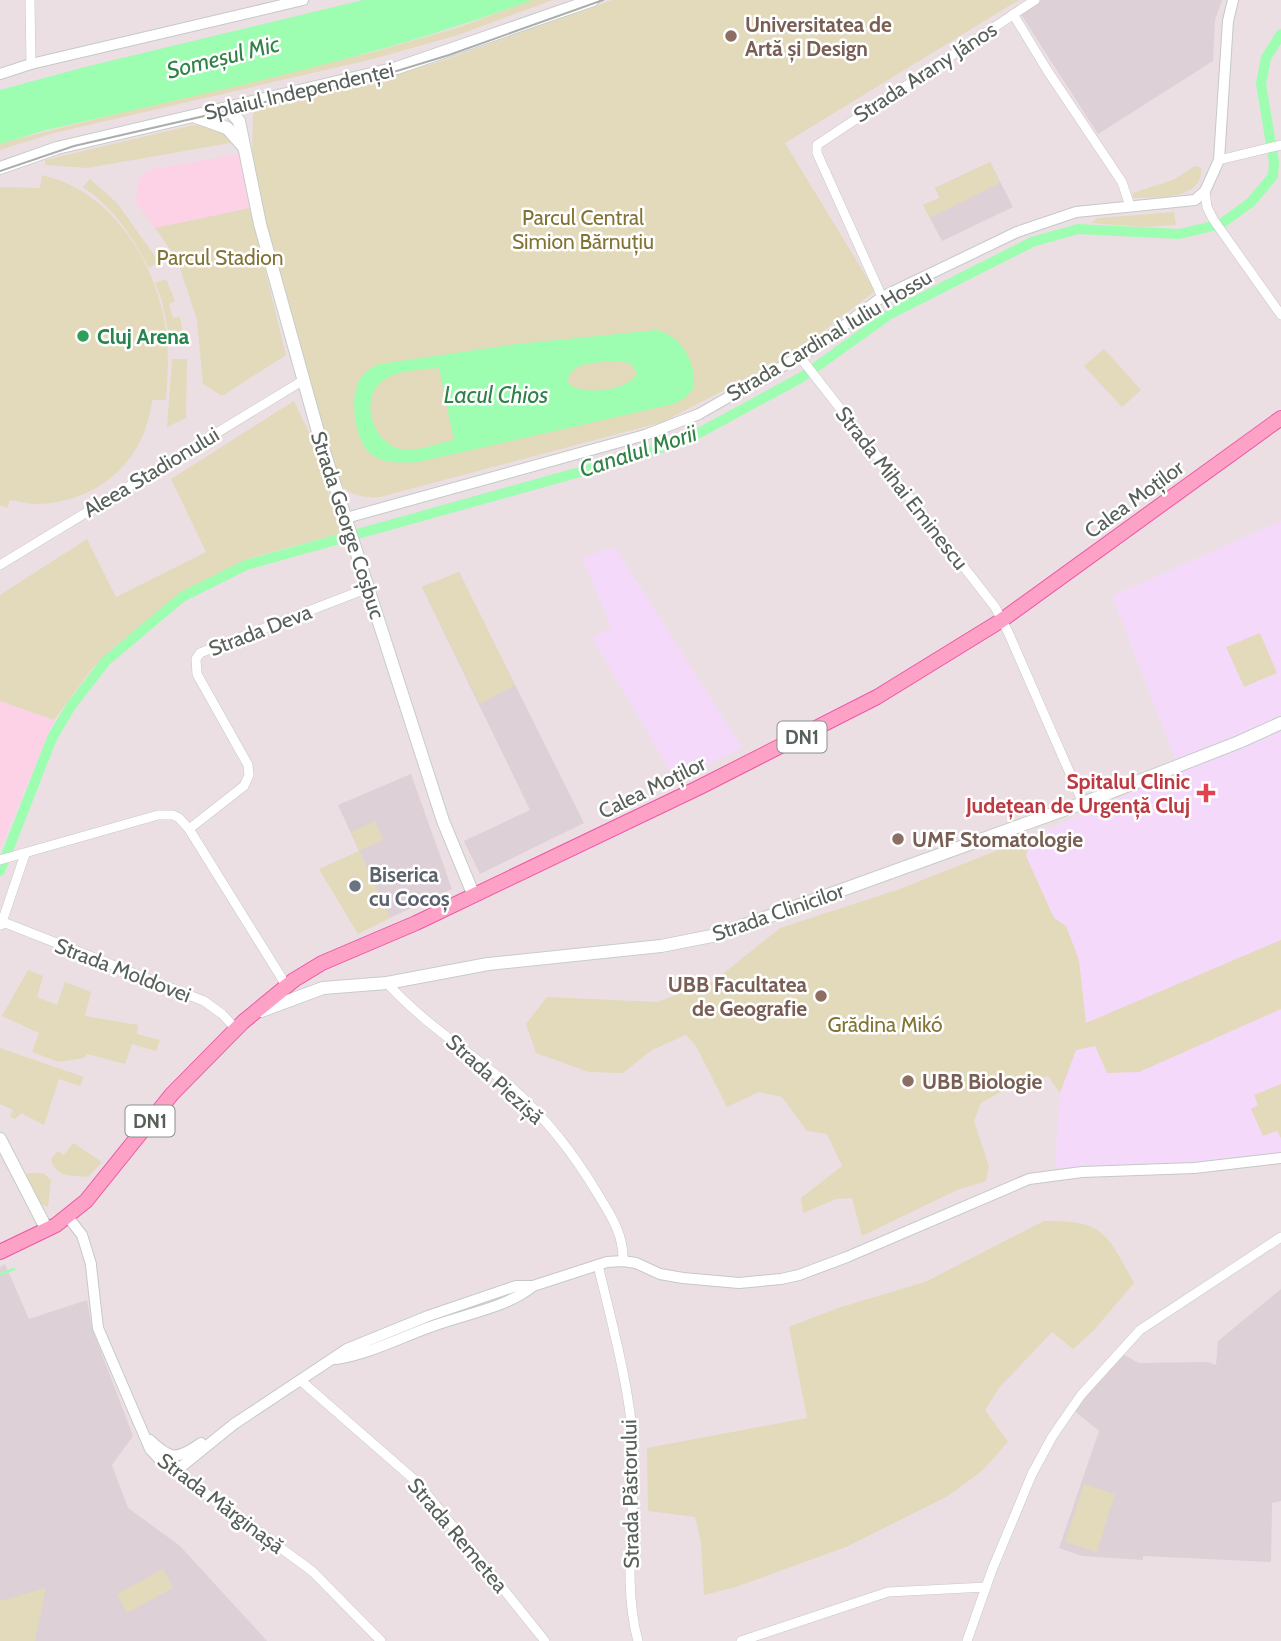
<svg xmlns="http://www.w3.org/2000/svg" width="1281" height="1641" font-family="Cabin,sans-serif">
  <rect width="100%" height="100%" fill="#ebdfe4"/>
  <g fill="#fdd2e6">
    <path d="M239 154 250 208 155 228 136 202 138 181 144 173 152 169Z"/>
    <path d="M0 701 54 720 0 849Z"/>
  </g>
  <g fill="#ddd0d6">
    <path d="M1041 0H1222L1215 20 1213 61 1098 134 1020 13Z"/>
    <path d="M990 162 1013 207 942 241 923 205 940 198 935 188Z"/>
    <path d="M459 572 584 823 480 874 464 841 530 810 422 587Z"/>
    <path d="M411 774 452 889 390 918 338 805Z"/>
    <path d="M5 1264 29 1319 87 1300 92 1328 133 1436 112 1465 128 1508 180 1546 267 1641H0V1267Z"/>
    <path d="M1281 1289V1501L1272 1503 1271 1562 1143 1556V1560L1082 1556 1059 1548 1099 1431 1071 1408 1119 1352 1139 1363 1208 1362 1216 1365 1218 1341Z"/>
  </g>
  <g fill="#f5d9fa">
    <path d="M1281 521V940L1086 1023 1079 960 1066 926 1054 918 1026 856 1031 837 1180 771 1112 596Z"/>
    <path d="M615 547 742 748 676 781 592 638 612 628 582 558Z"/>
    <path d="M1281 1009V1084L1255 1095 1281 1138V1153L1239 1160 1126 1169 1055 1167 1060 1093 1076 1050 1095 1046 1139 1072Z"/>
  </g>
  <g fill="#e3dabb">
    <path d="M531 0H553L458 35 373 59 54 133 0 150V144L17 139 124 112 230 75 245 83 373 52 457 28Z"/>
    <path d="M612 0H1019L785 143 875 291 795 353 663 422 380 497C361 498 347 495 336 479L258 193 252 166 253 111 256 107 436 63Z"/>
    <path d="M193 125C208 124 225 131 236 142L87 168 46 165 45 162V160Z"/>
    <path d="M990 162 1000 183 930 218 923 205 940 198 935 188Z"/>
    <path d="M1195 166 1201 167C1205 201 1155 197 1133 198V193L1173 180Z"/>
    <path d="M42 175C112 191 156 262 166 330 169 353 168 377 166 400H152C145 463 95 505 32 504 24 503 17 501 10 500L7 508 0 505V187L40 188Z"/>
    <path d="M90 179 117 203 159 262 149 268C129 232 117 212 83 187Z"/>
    <path d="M250 208 286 355 222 396 203 384 197 320 177 259 155 228Z"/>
    <path d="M1174 212 1176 225 1143 227 1091 223 1098 218Z"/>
    <path d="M166 279 175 301 169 304 173 318 180 317 184 340 170 341 162 301 155 283Z"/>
    <path d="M1104 349 1141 390 1122 407 1084 366Z"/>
    <path d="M172 359H187L186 418 167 427Z"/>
    <path d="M294 401 313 441 341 533 247 559 186 591 113 648 92 669 54 720 0 701V595L87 539 116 597 206 552 171 479Z"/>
    <path d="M459 572 515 685 480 704 422 587Z"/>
    <path d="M1260 633 1277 673 1244 687 1226 647Z"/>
    <path d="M375 821 383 840 359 851 390 918 358 934 319 869 359 851 351 832Z"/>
    <path d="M1031 837 1026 856 1054 918 1066 926 1079 960 1086 1023 1281 940V1009L1139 1072 1107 1073 1095 1046 1076 1050 1060 1093 1048 1076 999 1093 981 1103 974 1121 989 1166 986 1181 957 1190 862 1236 852 1198 836 1199 803 1213 801 1198 842 1166 827 1134 807 1131 782 1097 759 1092 727 1107 696 1046 686 1035 652 1050 623 1073 589 1072 536 1053 526 1024 547 997 657 1002 714 981 780 928 897 890Z"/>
    <path d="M28 970 43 976 37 997 57 1005 65 982 91 992 85 1016 138 1025 137 1034 160 1040 156 1051 132 1044 125 1064 87 1054 84 1058 59 1062 32 1052 39 1033 2 1016Z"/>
    <path d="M0 1048 84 1077 80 1086 59 1079 44 1125 21 1113 15 1119 10 1117 13 1110 0 1104Z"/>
    <path d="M1281 1084V1138L1277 1131 1263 1136 1251 1109 1258 1105 1254 1095Z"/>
    <path d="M73 1143 102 1162 88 1177C72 1175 55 1178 51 1159L58 1151 64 1155Z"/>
    <path d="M29 1173H43L51 1180 48 1207 37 1203 23 1176Z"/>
    <path d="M1044 1221C1105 1220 1107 1234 1134 1283L1094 1330 1073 1349 1052 1332 999 1388 985 1410 1008 1442 983 1470 948 1496 846 1547 736 1587 704 1595 701 1543 695 1517 648 1511 647 1448 807 1418 789 1327 838 1308 925 1282Z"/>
    <path d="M1084 1484 1115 1494 1097 1552 1065 1542Z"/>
    <path d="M163 1569 173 1588 127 1613 117 1594Z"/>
    <path d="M46 1588 35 1641H0V1601Z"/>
  </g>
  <g fill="#9dfdb0" fill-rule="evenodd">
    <path d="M363 0H532C373 60 206 92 42 131L0 144V90L85 67Z"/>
    <path d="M657 330C682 336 698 364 693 389L685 398 674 404 418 462C402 463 382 464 370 453 354 439 348 393 362 376 366 370 373 367 380 364L517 344ZM622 361 631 364 637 373C631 391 577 397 568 382 568 359 605 363 622 361ZM439 368 454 440C439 443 417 452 401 449 371 443 357 394 387 378 400 370 424 369 439 368Z"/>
  </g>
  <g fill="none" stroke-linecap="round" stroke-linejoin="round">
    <path stroke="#9dfdb0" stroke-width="2.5" d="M0 1274 14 1269"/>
    <path stroke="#9dfdb0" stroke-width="10" d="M0 871 52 738 71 706 106 661 182 597 246 565 616 462 686 440 802 377 890 314 1032 242 1078 229 1179 234 1221 224 1251 202 1273 176 1274 162 1261 84 1266 58 1281 34"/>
    <g stroke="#c3cac6" stroke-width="10">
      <g id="minor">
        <path d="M30 0 31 64"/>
        <path d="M1013 14 1047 70 1122 182 1130 206"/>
        <path d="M1219 160 1281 145"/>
        <path d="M1205 191 1207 207 1213 219 1281 315"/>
        <path d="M882 297 817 153V145L1035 0"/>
        <path d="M800 357 995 607 1008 632 1083 803"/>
        <path d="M0 565 302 381"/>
        <path d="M189 829 244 786 249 775 248 765 197 674 196 659 200 653 368 588"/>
        <path d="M0 860 158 815H173L179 818 189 829 286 985"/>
        <path d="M3 922 204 1001 222 1014 236 1029"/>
        <path d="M1 925 25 854"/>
        <path d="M387 983C423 1023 470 1052 511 1087 545 1117 576 1157 599 1196 612 1217 624 1236 623 1261"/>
        <path d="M598 1265C611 1320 630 1388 633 1444 637 1508 621 1579 638 1641"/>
        <path d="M300 1380 418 1483 545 1641"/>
        <path d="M176 1471 312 1571 381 1641"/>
        <path d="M741 1641 888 1592 986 1587"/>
        <path d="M967 1641 992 1570 1032 1474 1052 1437 1081 1395 1140 1330 1281 1237"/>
      </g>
    </g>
    <g stroke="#c3cac6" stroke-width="12">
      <g id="tertiary">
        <path d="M0 74 31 64 303 0"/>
        <path d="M346 518 645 435 699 414 811 350 882 297 1017 232 1076 212 1195 200 1205 191 1219 160 1228 21 1233 0"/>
        <path d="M68 1217 82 1235 91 1264"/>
        <path d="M91 1266 98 1328 150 1449 159 1459 176 1471 234 1424 347 1349 428 1316 516 1286H533L607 1262 623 1261 636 1263 660 1274 683 1278 739 1283 781 1279 799 1275 847 1257 1029 1179 1082 1172 1194 1168 1281 1158"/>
        <path d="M336 1359C370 1354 401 1337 433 1326 465 1314 506 1308 533 1286"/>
        <path d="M150 1440C171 1460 177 1460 201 1443"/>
      </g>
    </g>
    <g stroke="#c5cec8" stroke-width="14">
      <g id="secondary">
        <path d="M227 108 239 121 260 224 320 439 443 821 474 896"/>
        <path d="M196 117 227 128 244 147"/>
        <path d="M0 168 57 148 397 68 593 0"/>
        <path d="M261 1011 323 988 387 983 488 964 661 946 717 935 1083 803 1239 742 1281 723"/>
        <path d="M0 1139 47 1230"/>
      </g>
    </g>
    <g stroke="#ee55a4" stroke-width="16">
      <path id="primary" d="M0 1252 56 1225 86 1201 172 1094 243 1022 294 980 322 963 416 923 698 788 877 697 1002 620 1281 418"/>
    </g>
    <use href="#minor" stroke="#fff" stroke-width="9"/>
    <use href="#tertiary" stroke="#fff" stroke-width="10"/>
    <use href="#secondary" stroke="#fff" stroke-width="12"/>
    <use href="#primary" stroke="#fda2c6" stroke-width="14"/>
    <path stroke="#acaeac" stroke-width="2" d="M0 171 74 146 387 74 449 55 603 0"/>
  </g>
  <g fill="#8d6e63" stroke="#fff" stroke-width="2.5">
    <circle cx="731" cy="36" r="7"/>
    <circle cx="898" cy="839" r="7"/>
    <circle cx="821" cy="996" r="7"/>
    <circle cx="908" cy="1081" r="7"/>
  </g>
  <circle fill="#2e9e5b" stroke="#fff" stroke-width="2.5" cx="83" cy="336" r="7"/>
  <path fill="#e0444e" stroke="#fff" stroke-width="2.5" d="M1202.5 782.5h7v7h7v7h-7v7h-7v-7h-7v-7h7z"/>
  <circle fill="#6b7280" stroke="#fff" stroke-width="2.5" cx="355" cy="886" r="7"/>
  <g text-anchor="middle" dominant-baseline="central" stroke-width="5" stroke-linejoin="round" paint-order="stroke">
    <g fill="#fff" stroke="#8a908c" stroke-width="2">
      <rect x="777.5" y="721.5" width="49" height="31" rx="5"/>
      <rect x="125.5" y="1105.5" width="49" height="31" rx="5"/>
    </g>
    <g font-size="19" font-weight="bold" fill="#58605a">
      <text x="802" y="737">DN1</text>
      <text x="150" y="1121">DN1</text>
    </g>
    <g font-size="21" font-weight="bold" fill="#785e54" stroke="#fff" text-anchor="start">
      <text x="745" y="24">Universitatea de<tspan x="745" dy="24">Artă și Design</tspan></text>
      <text x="912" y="839">UMF Stomatologie</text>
      <text x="807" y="984" text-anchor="end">UBB Facultatea<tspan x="807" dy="24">de Geografie</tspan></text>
      <text x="922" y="1081">UBB Biologie</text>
    </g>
    <g font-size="21" fill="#58605a" stroke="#fff">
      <text transform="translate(925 72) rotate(-33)">Strada Arany János</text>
      <text transform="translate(299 91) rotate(-13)">Splaiul Independenței</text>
      <text transform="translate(829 335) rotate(-31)">Strada Cardinal Iuliu Hossu</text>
      <text transform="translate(151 472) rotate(-31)">Aleea Stadionului</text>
      <text transform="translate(902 488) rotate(52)">Strada Mihai Eminescu</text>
      <text transform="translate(1134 499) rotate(-36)">Calea Moților</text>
      <text transform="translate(348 525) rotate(72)">Strada George Coșbuc</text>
      <text transform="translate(260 630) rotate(-21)">Strada Deva</text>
      <text transform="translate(652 787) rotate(-26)">Calea Moților</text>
      <text transform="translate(778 912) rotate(-19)">Strada Clinicilor</text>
      <text transform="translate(123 970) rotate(21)">Strada Moldovei</text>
      <text transform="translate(495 1079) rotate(42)">Strada Piezișă</text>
      <text transform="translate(630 1494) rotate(-91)">Strada Păstorului</text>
      <text transform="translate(221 1503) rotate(37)">Strada Mărginașă</text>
      <text transform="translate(458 1535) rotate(50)">Strada Remetea</text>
    </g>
    <g font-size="21" fill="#827335" stroke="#fff">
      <text x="583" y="217">Parcul Central<tspan x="583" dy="24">Simion Bărnuțiu</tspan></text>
      <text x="220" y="257">Parcul Stadion</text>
      <text x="885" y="1024">Grădina Mikó</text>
    </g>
    <g font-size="21" font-weight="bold" fill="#27864d" stroke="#fff" text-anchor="start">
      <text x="97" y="336">Cluj Arena</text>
    </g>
    <g font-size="21" font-weight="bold" fill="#be3a42" stroke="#fff" text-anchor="end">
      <text x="1190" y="781">Spitalul Clinic<tspan x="1190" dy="24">Județean de Urgență Cluj</tspan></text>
    </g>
    <g font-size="21" font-weight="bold" fill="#5b616d" stroke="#fff" text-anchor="start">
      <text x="369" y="874">Biserica<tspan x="369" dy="24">cu Cocoș</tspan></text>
    </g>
    <g font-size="23" font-style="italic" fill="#308247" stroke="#fff">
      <text transform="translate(223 57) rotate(-14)">Someșul Mic</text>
      <text x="496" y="395">Lacul Chios</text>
      <text transform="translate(638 451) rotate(-18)">Canalul Morii</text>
    </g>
  </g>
</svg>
